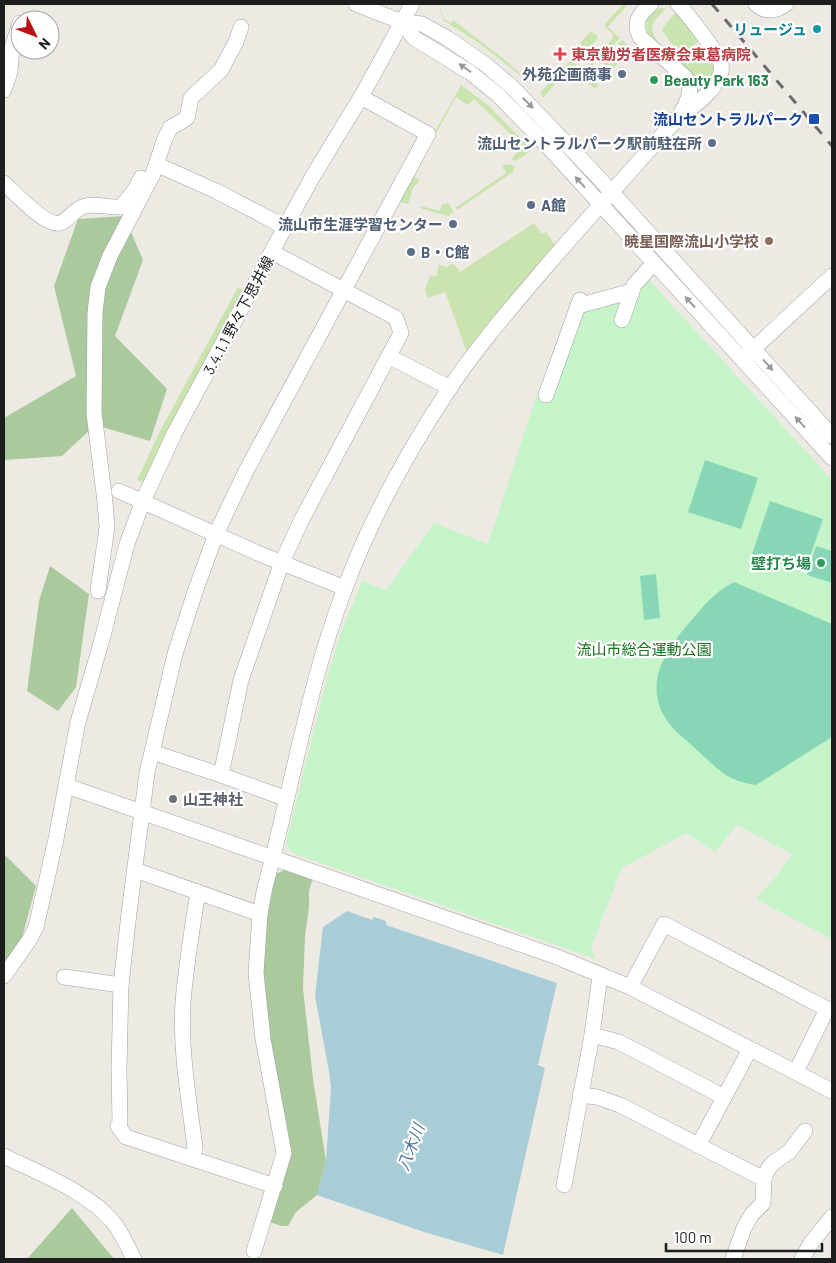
<svg xmlns="http://www.w3.org/2000/svg" width="836" height="1263" font-family="Barlow,'Noto Sans JP',sans-serif">
  <rect width="100%" height="100%" fill="#edeae4"/>
  <g fill="#c9e4ae">
    <path d="M439 4 444 19 451 23 453 20 504 59 523 76 522 77 479 43 443 20Z"/>
    <path d="M623 4H628L608 27 620 38 591 67 587 68 585 66 589 65 613 38V34L605 27V24Z"/>
    <path d="M660 8H665C662 15 653 19 652 27 651 40 676 63 688 58 694 55 699 48 703 44 707 52 723 72 710 78 707 80 701 80 697 81L650 38C643 25 646 15 660 8Z"/>
    <path d="M679 13 698 38 697 42 687 52C682 52 682 53 678 50 674 47 663 33 662 29L674 14Z"/>
    <path d="M592 32 597 35V40L586 50 581 47V42L589 33Z"/>
    <path d="M622 40 631 48 611 71 601 62 612 50 617 54 622 48 618 44Z"/>
    <path d="M571 60 598 85 595 89 570 67 543 98 540 93Z"/>
    <path d="M461 85 489 106 532 150 516 161 511 160 522 145 474 99 468 105 456 97 413 176 420 180 413 188 408 204 396 201Z"/>
    <path d="M506 164 515 166 513 172 457 210 455 208 506 173 502 166Z"/>
    <path d="M448 203 454 212 448 216 420 208 421 206 440 211 442 204Z"/>
    <path d="M534 223 542 234 546 232 555 245 536 266 471 351 466 350 445 292 428 298 425 290 430 275 436 276 439 265 447 267 453 263 460 272Z"/>
    <path d="M238 287 242 289 239 300 144 483 137 480 160 431Z"/>
  </g>
  <g fill="#aac99c">
    <path d="M124 216 143 260 115 336 167 389 150 441 95 425 62 456 4 460V418L76 376 54 286 78 219Z"/>
    <path d="M50 566 89 594 76 687 58 711 27 691 39 601Z"/>
    <path d="M4 854 36 886 20 945 4 964Z"/>
    <path d="M287 869 313 878 309 891V907L305 936 303 988 313 1079 326 1161 317 1195 296 1212 288 1226H282L269 1222 289 1150 267 1023 262 989 265 925 273 875Z"/>
    <path d="M72 1208 114 1259H27Z"/>
  </g>
  <path fill="#c4f4c8" d="M648 279 832 480V939L756 899 775 878 792 854 737 825 715 852 686 833 622 868 591 947 596 959 292 853 286 843 326 682 338 641 362 581 386 590 434 523 488 544 536 397 553 399 582 311Z"/>
  <g fill="#89d6b7">
    <path d="M705 460 758 478 741 529 688 512Z"/>
    <path d="M770 501 823 519 805 572 752 554Z"/>
    <path d="M816 546 832 551V583L807 575Z"/>
    <path d="M656 574 660 618 644 620 640 576Z"/>
    <path d="M734 582 832 624V737L756 785C727 781 719 770 698 751 689 742 676 733 668 722 642 685 665 651 689 623 703 607 715 591 734 582Z"/>
  </g>
  <path fill="#a8cdd7" d="M347 911 372 920 374 917 386 921V925L557 983 538 1065 545 1068 503 1255 424 1232 317 1195 326 1161 331 1088 329 1071 315 996 323 927Z"/>
  <g fill="none" stroke-linecap="round" stroke-linejoin="round">
    <g stroke="#a1a1a1" stroke-width="16">
      <g id="minor">
        <path d="M356 4 402 22 422 24 447 38 485 64 512 87 598 177 832 436"/>
        <path d="M678 4C686 12 719 54 721 64 725 82 696 106 682 114"/>
        <path d="M756 4C766 13 775 12 786 4"/>
        <path d="M402 22 414 38 471 73 498 95 542 140 832 458"/>
        <path d="M4 90 10 72 12 48 20 23"/>
        <path d="M158 165 216 191 285 227"/>
        <path d="M4 183C14 192 46 227 60 223 69 220 75 208 85 206 97 203 109 208 121 207L134 191 141 178"/>
        <path d="M272 252 396 318 401 333 302 519 282 562 241 680 221 775 287 799"/>
        <path d="M578 306 632 291"/>
        <path d="M622 320 634 285 654 263"/>
        <path d="M747 355 832 276"/>
        <path d="M390 357 450 388"/>
        <path d="M546 395 580 300"/>
        <path d="M119 491 260 554 345 588"/>
        <path d="M98 591 107 527 105 502 94 413 95 313 98 287 110 256 153 174 164 141 170 128 187 118 191 98 221 70 236 42 241 27"/>
        <path d="M152 752 221 775"/>
        <path d="M67 786 557 957 630 987 832 1091"/>
        <path d="M135 870 260 914"/>
        <path d="M4 976 30 939 36 927 56 839 78 722 101 643 127 544 143 501 175 432 285 227 313 176 361 97 412 4"/>
        <path d="M64 977 121 985 129 913 147 773 175 654 195 592 216 534 246 471 428 134 361 97"/>
        <path d="M121 985 119 1069 120 1123 118 1126 126 1137 275 1186"/>
        <path d="M630 987 664 924 827 1009 796 1072"/>
        <path d="M592 1035 619 1042 724 1097"/>
        <path d="M580 1095 597 1097 620 1105 764 1179"/>
        <path d="M698 1146 750 1049"/>
        <path d="M4 1156C38 1173 89 1192 113 1222 122 1233 127 1246 134 1259"/>
        <path d="M192 1158 195 1147C189 1100 180 1050 183 1002 186 965 192 929 198 892"/>
        <path d="M564 1185 592 1035 600 976"/>
        <path d="M254 1251 284 1153 263 1039 256 973 260 914 265 887C292 788 308 685 345 588 371 518 408 451 449 389 477 347 511 308 544 269 589 217 635 166 681 114 687 101 695 90 685 77L640 37C633 21 639 15 651 4"/>
        <path d="M733 1259 744 1228 752 1214 763 1203 764 1179 768 1169 773 1163 789 1152 805 1131"/>
        <path d="M802 1259 811 1243 832 1217"/>
      </g>
    </g>
    <use href="#minor" stroke="#fff" stroke-width="15"/>
    <path stroke="#6b6b6b" stroke-width="3" stroke-dasharray="10 10" stroke-linecap="butt" d="M712 4 832 146"/>
  </g>
  <defs><path id="oneway-solid" d="M-6-.8H1V-3.2L6.5 0L1 3.2V.8H-6Z" transform="scale(1.25)"/></defs>
  <g fill="#999">
    <use href="#oneway-solid" transform="translate(465 68) rotate(-145)"/>
    <use href="#oneway-solid" transform="translate(528 103) rotate(45)"/>
    <use href="#oneway-solid" transform="translate(580 182) rotate(-132)"/>
    <use href="#oneway-solid" transform="translate(690 302) rotate(-133)"/>
    <use href="#oneway-solid" transform="translate(768 365) rotate(48)"/>
    <use href="#oneway-solid" transform="translate(800 422) rotate(-132)"/>
  </g>
  <circle fill="#0f9aa8" stroke="#fff" stroke-width="2" cx="817" cy="29" r="5"/>
  <path fill="#e0444e" stroke="#fff" stroke-width="2" d="M557.5 46.5h5v5h5v5h-5v5h-5v-5h-5v-5h5z"/>
  <g fill="#5c6f8a" stroke="#fff" stroke-width="2">
    <circle cx="622" cy="74" r="5"/>
    <circle cx="712" cy="143" r="5"/>
    <circle cx="531" cy="205" r="5"/>
    <circle cx="453" cy="224" r="5"/>
    <circle cx="411" cy="252" r="5"/>
  </g>
  <g fill="#2e9e5b" stroke="#fff" stroke-width="2">
    <circle cx="654" cy="80" r="5"/>
    <circle cx="821" cy="563" r="5"/>
  </g>
  <rect fill="#1a4fb4" stroke="#fff" stroke-width="2" x="808" y="113" width="12" height="12" rx="2.5"/>
  <circle fill="#8d6e63" stroke="#fff" stroke-width="2" cx="769" cy="241" r="5"/>
  <circle fill="#6b7280" stroke="#fff" stroke-width="2" cx="173" cy="799" r="5"/>
  <g text-anchor="middle" dominant-baseline="central" stroke-width="4.5" stroke-linejoin="round" paint-order="stroke">
    <g font-size="15" font-weight="bold" fill="#0d838f" stroke="#fff" text-anchor="end">
      <text x="807" y="29">リュージュ</text>
    </g>
    <g font-size="15" font-weight="bold" fill="#be3a42" stroke="#fff" text-anchor="start">
      <text x="571" y="54">東京勤労者医療会東葛病院</text>
    </g>
    <g font-size="15" font-weight="bold" fill="#4e5e75" stroke="#fff" text-anchor="end">
      <text x="612" y="74">外苑企画商事</text>
      <text x="702" y="143">流山セントラルパーク駅前駐在所</text>
      <text x="541" y="205" text-anchor="start">A館</text>
      <text x="443" y="224">流山市生涯学習センター</text>
      <text x="421" y="252" text-anchor="start">B・C館</text>
    </g>
    <g font-size="15" font-weight="bold" fill="#27864d" stroke="#fff" text-anchor="start">
      <text x="664" y="80">Beauty Park 163</text>
      <text x="811" y="563" text-anchor="end">壁打ち場</text>
    </g>
    <g font-size="15" font-weight="bold" fill="#164399" stroke="#fff" text-anchor="end">
      <text x="803" y="119">流山セントラルパーク</text>
    </g>
    <g font-size="15" font-weight="bold" fill="#785e54" stroke="#fff" text-anchor="end">
      <text x="759" y="241">暁星国際流山小学校</text>
    </g>
    <g font-size="15" fill="#1d1d1d" stroke="#fff">
      <text transform="translate(238 315) rotate(-62)">3.4.1.1 野々下思井線</text>
    </g>
    <g font-size="15" fill="#15721b" stroke="#fff">
      <text x="644" y="649">流山市総合運動公園</text>
    </g>
    <g font-size="15" font-weight="bold" fill="#5b616d" stroke="#fff" text-anchor="start">
      <text x="183" y="799">山王神社</text>
    </g>
    <g font-size="16" font-style="italic" fill="#4f779d" stroke="#fff">
      <text transform="translate(410 1147) rotate(-69)">八木川</text>
    </g>
  </g>
  <rect width="836" height="1263" fill="none" stroke="#1d1d1d" stroke-width="10"/>
  <g transform="translate(35 35) rotate(132)"><circle r="24" fill="#ffffff" stroke="#a5a5a5"/>
  <path d="M0-4L9 19L0 12L-9 19Z" fill="#b91114"/>
  <text y="-8" font-size="14" font-weight="bold" text-anchor="middle" fill="#1d1d1d">N</text>
  </g>
  <path d="M666 1243v8h156v-8" fill="none" stroke="#1d1d1d" stroke-width="2.5"/>
  <text x="674" y="1243" font-size="15" fill="#1d1d1d" stroke="#ffffff" stroke-width="4" paint-order="stroke">100 m</text>
</svg>
